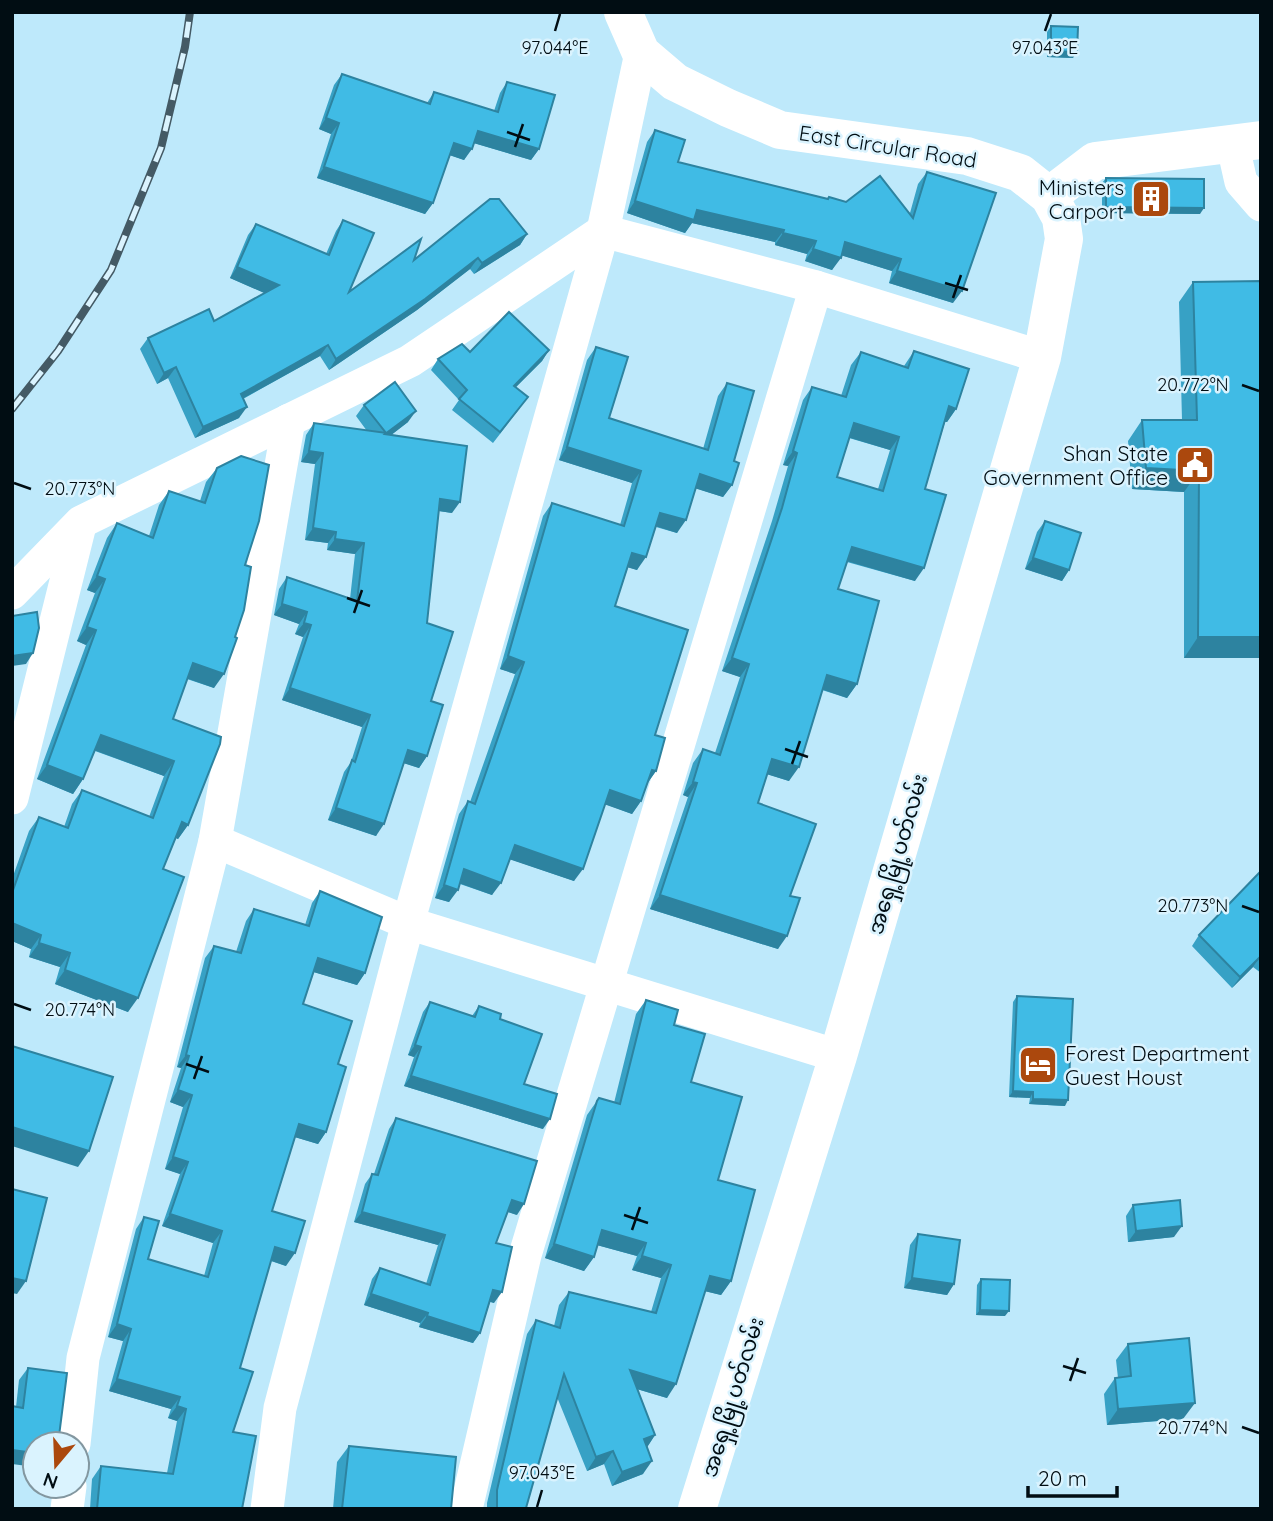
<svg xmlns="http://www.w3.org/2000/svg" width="1273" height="1521" font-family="Quicksand,'Noto Sans Myanmar',sans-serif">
  <rect width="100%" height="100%" fill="#bee9fb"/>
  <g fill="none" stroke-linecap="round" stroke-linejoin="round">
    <g stroke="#fff" stroke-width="33">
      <path d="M1232 142 1241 182 1261 205"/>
      <path d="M12 593 81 522 410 361 603 231 816 287 1042 357"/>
      <path d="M12 798 80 525"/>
      <path d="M215 841 408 923 838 1056"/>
      <path d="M74 1444 83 1358 215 841 289 420"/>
      <path d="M67 1509 70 1486"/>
      <path d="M267 1509 280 1408 408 923 603 231 641 53"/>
      <path d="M466 1509 525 1255 816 287"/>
    </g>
    <g stroke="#fff" stroke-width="38">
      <path d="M623 12 641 53 675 82 728 108 780 130 967 156 1020 173 1049 196 1061 218 1064 239 1042 357 838 1056 697 1509"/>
      <path d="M1049 196 1095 161 1261 140"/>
    </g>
    <g stroke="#445a65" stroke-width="8">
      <path id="rail" d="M12 409 58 351 111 270 161 148 185 47 190 12"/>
    </g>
    <use href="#rail" stroke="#daf3fe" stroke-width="5" stroke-dasharray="16" stroke-linecap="butt"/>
  </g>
  <g fill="#37a1c5" fill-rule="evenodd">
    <path d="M1051 26 1073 58 1047 57V32Z"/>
    <path d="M342 74 427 103 434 92 494 111 500 93 507 82 539 149 531 160 474 143 464 160 450 155 433 203 425 214 317 178 331 134 319 129 334 85Z"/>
    <path d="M655 130 678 162 827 199 829 197 846 202 910 213 918 184 927 172 953 303 889 283 892 271 841 255 832 270 805 261 807 254 775 245V242L692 223 685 233 627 213 647 142Z"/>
    <path d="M1106 178 1200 214 1102 213V183Z"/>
    <path d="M343 220 349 292 414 260 527 234 520 245 474 274 470 269 417 310 329 370 320 356 243 399 239 418 195 438 168 378 157 384 140 349 148 338 214 321 265 293 230 278 248 235 256 224 326 254 336 231Z"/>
    <path d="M1193 282 1261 658H1184V492L1132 489 1128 441 1142 420H1182L1179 302Z"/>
    <path d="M596 347 609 418 703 449 718 396 727 383 734 461 732 485 723 497 695 488 677 533 656 527 637 570 628 567 615 606 655 735 656 771 648 782 641 801 632 814 605 804 574 881 510 859 492 895 460 884 449 902 435 898 459 814 468 801 470 802 515 674 500 669 543 516 552 503 620 525 632 483 559 460 587 360Z"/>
    <path d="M549 350 542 361 516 387 520 408 493 443 452 410 459 400 431 370 438 359 470 352Z"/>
    <path d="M914 351 956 409 947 422H945L925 489 915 581 847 562 838 589 857 684 847 698 822 690 789 781 767 774 758 803 790 896 778 949 650 909 688 797 683 795 693 763 703 749 715 753 740 677 722 671 772 521 788 466 783 465 803 400 812 387 841 396 851 365 861 352 904 366ZM849 438 890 450 878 489 837 477Z"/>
    <path d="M364 405 408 422 391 435 452 513 439 511 427 623 431 701 427 756 419 768 404 763 376 836 328 820 344 772 351 762 362 727 282 700 303 637 295 634 299 624 274 615 279 589 287 577 350 599 355 554 327 550 328 543 305 540 315 464 301 462 306 435 314 423 367 431 356 416Z"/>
    <path d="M217 468 245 565 214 688 187 679 173 719 188 825 178 839 176 838 163 869 128 1012 55 984 60 967 29 957 31 949 12 941V879L29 831 39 817 64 827 72 804 82 790 149 817 164 776 95 751 83 779 73 794 37 779 86 645 77 641 95 593 87 590 107 538 117 523 149 536 159 505 169 491 200 501 206 482Z"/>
    <path d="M1045 521 1069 570 1062 581 1025 569 1037 532Z"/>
    <path d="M1261 872V973L1253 967 1232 988 1192 946 1199 935Z"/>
    <path d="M320 891 365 973 357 985 314 972 303 1004 338 1064 326 1132 318 1144 295 1137 272 1211 286 1266 271 1261 240 1368 233 1432 242 1509H90L92 1479 101 1466 167 1473 177 1421 168 1418 171 1409 109 1391 123 1341 108 1337 136 1229 144 1217 148 1259 204 1276 213 1243 162 1226 180 1174 165 1169 183 1107 170 1102 181 1068 177 1067 205 958 214 946 236 952 246 921 254 909 305 925 312 903Z"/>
    <path d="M1017 996 1065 1106 1029 1104 1030 1098 1009 1097 1013 1002Z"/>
    <path d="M646 1000 674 1025 691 1082 718 1180 731 1281 721 1295 705 1291 667 1398 637 1389 655 1435 647 1447 643 1474 612 1486 604 1464 587 1471 557 1397 526 1508 549 1509H487V1503L527 1334 536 1320 554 1326 559 1305 569 1292 651 1312 661 1278 632 1270 637 1256 597 1245 594 1257 584 1271 545 1258 587 1115 599 1098 614 1103 636 1014Z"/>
    <path d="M430 1002 472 1016 479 1006 500 1019 524 1084 543 1129 404 1086 414 1057 408 1055 423 1012Z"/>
    <path d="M396 1118 517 1215 508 1212 496 1243 494 1303 490 1302 480 1333 473 1343 419 1327 420 1323 364 1305 372 1279 380 1268 426 1284 438 1245 354 1222 365 1184 372 1174H374L389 1129Z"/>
    <path d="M1133 1205 1174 1237 1128 1242 1126 1216Z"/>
    <path d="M918 1234 954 1284 947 1295 904 1288 910 1245Z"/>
    <path d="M981 1279 1005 1316 976 1315 977 1285Z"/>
    <path d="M1128 1344 1183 1419 1107 1425 1104 1394 1115 1378H1118L1116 1360Z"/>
    <path d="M28 1368 67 1373 12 1464 16 1407 19 1380Z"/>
    <path d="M349 1446 451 1509H333L337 1462Z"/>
  </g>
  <g fill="#2d83a0">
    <path d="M1051 51 1077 52 1073 58 1047 57Z"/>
    <path d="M326 118 339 123 331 134 319 129Z"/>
    <path d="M478 131 539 149 531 160 470 142Z"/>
    <path d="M454 143 472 149 464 160 446 154Z"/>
    <path d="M324 167 433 203 425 214 317 178Z"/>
    <path d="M635 201 697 210 784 230 775 242 692 223 685 233 627 213Z"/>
    <path d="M1106 207 1204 208 1200 214 1102 213Z"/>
    <path d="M783 233 816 241 807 254 775 245Z"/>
    <path d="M527 234 520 245 474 274 482 263Z"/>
    <path d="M845 242 901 259 892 271 837 254Z"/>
    <path d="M813 249 841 258 832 270 805 261Z"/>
    <path d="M478 258 470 269 417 310 329 370 336 359Z"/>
    <path d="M237 267 279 285 271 296 230 278Z"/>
    <path d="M897 271 962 291 953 303 889 283Z"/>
    <path d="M328 345 320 356 233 404 241 394Z"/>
    <path d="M549 350 542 361 506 397 514 386Z"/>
    <path d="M176 367 168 378 157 384 164 373Z"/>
    <path d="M949 406 956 409 947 422 940 420Z"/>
    <path d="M247 407 239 418 195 438 203 427Z"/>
    <path d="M416 411 408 422 377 446 385 434Z"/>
    <path d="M854 423 899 437 890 450 844 436Z"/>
    <path d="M567 447 641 471 632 483 559 460Z"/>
    <path d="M309 451 323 453 315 464 301 462Z"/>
    <path d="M793 451 797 453 788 466 783 465Z"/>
    <path d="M1146 468 1199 471 1184 492 1132 489Z"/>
    <path d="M700 474 732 485 723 497 691 487Z"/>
    <path d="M440 499 460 502 452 513 432 510Z"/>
    <path d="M660 513 686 520 677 533 652 525Z"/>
    <path d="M313 528 336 532 328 543 305 540Z"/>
    <path d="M335 539 364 543 355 554 327 550Z"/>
    <path d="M852 547 924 568 915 581 843 560Z"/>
    <path d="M632 553 646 557 637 570 623 566Z"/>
    <path d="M1033 558 1069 570 1062 581 1025 569Z"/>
    <path d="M97 576 105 579 95 593 87 590Z"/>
    <path d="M282 604 307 612 299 624 274 615Z"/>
    <path d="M304 623 311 625 303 637 295 634Z"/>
    <path d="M87 627 96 630 86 645 77 641Z"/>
    <path d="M1198 637H1261V658H1184Z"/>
    <path d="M33 653 26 664 12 666V656Z"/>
    <path d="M508 656 524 662 515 674 500 669Z"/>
    <path d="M732 658 749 664 740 677 722 671Z"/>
    <path d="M193 663 224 674 214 688 183 677Z"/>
    <path d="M827 675 857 684 847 698 818 688Z"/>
    <path d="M290 688 370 715 362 727 282 700Z"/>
    <path d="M101 735 174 761 164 776 91 749Z"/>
    <path d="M408 750 427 756 419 768 400 762Z"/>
    <path d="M772 759 799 767 789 781 763 773Z"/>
    <path d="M47 765 83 779 73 794 37 779Z"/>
    <path d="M652 770 656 771 647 784Z"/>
    <path d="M693 782 697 783 688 797 683 795Z"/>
    <path d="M610 790 641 801 632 814 601 803Z"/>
    <path d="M336 808 384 824 376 836 328 820Z"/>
    <path d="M182 822 188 825 178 839 172 836Z"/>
    <path d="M515 845 583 869 574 881 506 858Z"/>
    <path d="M464 869 501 883 492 895 456 882Z"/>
    <path d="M444 885 458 890 449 902 435 898Z"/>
    <path d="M660 895 787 936 778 949 650 909Z"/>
    <path d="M12 923 41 935 31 949 12 941Z"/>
    <path d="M39 943 70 953 60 967 29 957Z"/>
    <path d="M1260 956 1253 967 1232 988 1240 977Z"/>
    <path d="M318 958 365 973 357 985 310 971Z"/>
    <path d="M65 970 138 998 128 1012 55 984Z"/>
    <path d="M415 1045 421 1047 414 1057 408 1055Z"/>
    <path d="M186 1055 189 1056 181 1068 177 1067Z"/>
    <path d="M411 1076 550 1119 543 1129 404 1086Z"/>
    <path d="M178 1090 192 1095 183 1107 170 1102Z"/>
    <path d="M1013 1091 1033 1092 1030 1098 1009 1097Z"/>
    <path d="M1033 1099 1068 1100 1065 1106 1029 1104Z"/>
    <path d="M299 1124 326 1132 318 1144 291 1136Z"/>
    <path d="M12 1127 89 1151 78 1167 12 1146Z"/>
    <path d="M173 1157 188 1162 180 1174 165 1169Z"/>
    <path d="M512 1200 524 1204 517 1215 505 1211Z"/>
    <path d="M362 1212 445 1235 438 1245 354 1222Z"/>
    <path d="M170 1214 222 1231 213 1243 162 1226Z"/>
    <path d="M1182 1226 1174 1237 1128 1242 1136 1231Z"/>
    <path d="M602 1230 646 1243 637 1256 593 1244Z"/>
    <path d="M554 1244 594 1257 584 1271 545 1258Z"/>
    <path d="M275 1247 295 1253 286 1266 266 1259Z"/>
    <path d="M642 1256 671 1265 661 1278 632 1270Z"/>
    <path d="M710 1276 731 1281 721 1295 700 1290Z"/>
    <path d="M12 1278 26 1281 17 1294 12 1293Z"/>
    <path d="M912 1278 954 1284 947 1295 904 1288Z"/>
    <path d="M493 1290 502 1292 494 1303 486 1300Z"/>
    <path d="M371 1294 428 1313 420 1323 364 1305Z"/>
    <path d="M980 1310 1009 1311 1005 1316 976 1315Z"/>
    <path d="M427 1316 480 1333 473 1343 419 1327Z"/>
    <path d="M117 1324 131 1329 123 1341 108 1337Z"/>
    <path d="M630 1370 676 1384 667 1398 620 1384Z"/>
    <path d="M117 1379 180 1397 171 1409 109 1391Z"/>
    <path d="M1195 1403 1183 1419 1107 1425 1118 1409Z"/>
    <path d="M177 1406 186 1409 177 1421 168 1418Z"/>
    <path d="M655 1435 646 1449 644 1439Z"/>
    <path d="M12 1450 35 1453V1467L12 1464Z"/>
    <path d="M613 1451 604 1464 587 1471 596 1457Z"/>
    <path d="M652 1461 643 1474 612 1486 622 1472Z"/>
  </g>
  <g fill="#40bbe5" stroke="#2d83a0" stroke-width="2" fill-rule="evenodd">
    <path d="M1051 26 1078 27 1077 52 1051 51Z"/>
    <path d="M342 74 430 104 434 92 498 112 507 82 555 95 539 149 478 131 472 149 454 143 433 203 324 167 339 123 326 118Z"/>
    <path d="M655 130 685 140 678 162 828 199 829 197 846 202 880 176 913 218 927 172 996 193 962 291 897 271 901 259 845 242 841 258 813 249 816 241 783 233 784 230 697 210 694 220 635 201Z"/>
    <path d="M1106 178 1204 179V208L1106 207Z"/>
    <path d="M490 199H499L527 234 482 263 478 258 425 299 336 359 328 345 241 394 247 407 203 427 176 367 164 373 148 338 209 309 214 321 279 285 237 267 256 224 329 255 343 220 374 233 349 292 421 239 414 260Z"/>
    <path d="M1261 281V637H1198L1199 471 1146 468 1142 420H1197L1193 282Z"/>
    <path d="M509 312 549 350 514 386 528 397 500 432 459 399 467 390 438 359 462 344 470 352Z"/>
    <path d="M596 347 628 357 609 418 708 450 727 383 754 391 734 461 739 463 732 485 700 474 686 520 660 513 646 557 632 553 615 606 688 630 655 735 665 738 656 771 652 770 641 801 610 790 583 869 515 845 501 883 464 869 458 890 444 885 468 801 475 804 524 662 508 656 552 503 624 526 641 471 567 447Z"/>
    <path d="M914 351 969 369 956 409 949 406 925 489 946 495 924 568 852 547 838 589 879 601 857 684 827 675 799 767 772 759 758 803 816 824 790 896 800 898 787 936 660 895 697 783 693 782 703 749 720 755 749 664 732 658 782 508 797 453 793 451 812 387 846 397 861 352 908 368ZM854 423 899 437 883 491 837 477Z"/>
    <path d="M395 382 416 411 385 434 467 446 460 502 440 499 427 623 453 632 431 701 443 705 427 756 408 750 384 824 336 808 352 760 355 762 370 715 290 688 311 625 304 623 307 612 282 604 287 577 357 601 364 543 335 539 336 532 313 528 323 453 309 451 314 423 386 433 364 405Z"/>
    <path d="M241 456 269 465 259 521 245 565 251 567 244 610 235 637 237 638 224 674 193 663 173 719 221 737 220 744 188 825 182 822 163 869 184 877 138 998 65 970 70 953 39 943 41 935 12 923V893L39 817 68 828 82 790 153 818 174 761 101 735 83 779 47 765 96 630 87 627 105 579 97 576 117 523 153 538 169 491 205 503 217 468Z"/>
    <path d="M1045 521 1081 533 1069 570 1033 558Z"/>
    <path d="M37 612 39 628 33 653 12 656V616Z"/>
    <path d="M1260 872 1261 956 1240 977 1199 935Z"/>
    <path d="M320 891 382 917 365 973 318 958 303 1004 352 1021 338 1064 346 1067 326 1132 299 1124 272 1211 305 1221 295 1253 275 1247 240 1368 253 1372 233 1432 256 1436 242 1509H97L101 1466 173 1474 186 1409 177 1406 180 1397 117 1379 131 1329 117 1324 144 1217 159 1221 148 1259 208 1277 222 1231 170 1214 188 1162 173 1157 192 1095 178 1090 189 1056 186 1055 214 946 241 953 254 909 309 926Z"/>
    <path d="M1017 996 1073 999 1068 1100 1033 1099V1092L1013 1091Z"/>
    <path d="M646 1000 678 1010 674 1025 705 1034 691 1082 742 1097 718 1180 755 1190 731 1281 710 1276 676 1384 630 1370 655 1435 644 1439 652 1461 622 1472 613 1451 596 1457 564 1374 526 1508 549 1509H497V1490L536 1320 560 1328 569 1292 656 1313 671 1265 642 1256 646 1243 602 1230 594 1257 554 1244 597 1101 599 1098 620 1104Z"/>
    <path d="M430 1002 475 1017 479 1006 501 1014 500 1019 542 1034 524 1084 557 1094 550 1119 411 1076 421 1047 415 1045Z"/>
    <path d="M12 1046 113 1077 89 1151 12 1127Z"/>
    <path d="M396 1118 537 1161 524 1204 512 1200 496 1243 512 1247 502 1292 493 1290 480 1333 427 1316 428 1313 371 1294 380 1268 430 1285 445 1235 362 1212 372 1174 378 1175Z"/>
    <path d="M12 1189 47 1198 26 1281 12 1278Z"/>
    <path d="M1180 1200 1182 1226 1136 1231 1133 1205Z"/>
    <path d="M918 1234 960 1240 954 1284 912 1278Z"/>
    <path d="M981 1279 1010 1280 1009 1311 980 1310Z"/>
    <path d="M1189 1338 1195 1403 1118 1409 1115 1378 1131 1376 1128 1344Z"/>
    <path d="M28 1368 67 1373 58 1444H35V1453L12 1450V1406L23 1408Z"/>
    <path d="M349 1446 456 1457 451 1509H342Z"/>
  </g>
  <path fill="none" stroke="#010d13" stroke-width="2.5" d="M555 31 560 14M1045 31 1051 14M507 132 530 140M515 147 523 124M945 283 968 290M953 298 961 275M1242 385 1259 391M14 483 31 489M347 598 370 606M354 613 362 590M785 749 808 757M792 764 800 741M1242 906 1259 912M14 1004 31 1010M186 1064 209 1072M194 1079 202 1056M624 1215 648 1223M632 1230 640 1207M1063 1366 1086 1373M1070 1381 1078 1358M1242 1427 1259 1433M537 1507 542 1490"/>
  <defs>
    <g id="building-square" transform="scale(2.0125)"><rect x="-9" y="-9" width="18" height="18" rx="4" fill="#ab480d" stroke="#daf3fe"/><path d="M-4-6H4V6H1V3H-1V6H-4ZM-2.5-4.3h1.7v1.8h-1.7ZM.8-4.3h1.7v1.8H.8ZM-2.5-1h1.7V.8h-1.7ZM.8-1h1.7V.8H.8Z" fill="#fff"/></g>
    <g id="civic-square" transform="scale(2.0125)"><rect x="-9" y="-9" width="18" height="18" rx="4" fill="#ab480d" stroke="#daf3fe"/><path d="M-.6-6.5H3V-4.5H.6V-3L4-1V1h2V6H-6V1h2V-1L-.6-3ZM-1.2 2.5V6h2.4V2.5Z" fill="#fff"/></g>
    <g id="hotel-square" transform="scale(2.0125)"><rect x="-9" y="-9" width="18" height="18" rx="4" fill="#ab480d" stroke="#daf3fe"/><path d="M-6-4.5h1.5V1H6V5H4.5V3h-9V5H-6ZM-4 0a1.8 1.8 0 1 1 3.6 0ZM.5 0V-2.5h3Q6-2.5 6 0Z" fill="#fff"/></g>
  </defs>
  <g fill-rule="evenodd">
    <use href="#building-square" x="1151" y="199"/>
    <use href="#civic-square" x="1195" y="465"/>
    <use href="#hotel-square" x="1038" y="1065"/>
  </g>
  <g text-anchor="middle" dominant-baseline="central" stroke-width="5" stroke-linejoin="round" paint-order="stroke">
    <g font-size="21" fill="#010d13" stroke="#daf3fe">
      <text transform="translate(888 146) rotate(9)">East Circular Road</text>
      <text transform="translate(897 854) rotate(-74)">အရှေ့မြို့ပတ်လမ်း</text>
      <text transform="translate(732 1397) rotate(-73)">အရှေ့မြို့ပတ်လမ်း</text>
    </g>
    <g font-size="21" fill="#010d13" stroke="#daf3fe" text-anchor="end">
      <text x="1124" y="187">Ministers<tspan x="1124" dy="24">Carport</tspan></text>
      <text x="1168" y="453">Shan State<tspan x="1168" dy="24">Government Office</tspan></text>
      <text x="1065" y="1053" text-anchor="start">Forest Department<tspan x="1065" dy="24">Guest Houst</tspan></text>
    </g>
  </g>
  <g font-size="18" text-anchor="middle" fill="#010d13" stroke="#daf3fe" stroke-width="5" stroke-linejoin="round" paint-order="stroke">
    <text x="555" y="54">97.044°E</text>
    <text x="1045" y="54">97.043°E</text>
    <text x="1193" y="391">20.772°N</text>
    <text x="80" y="495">20.773°N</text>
    <text x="1193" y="912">20.773°N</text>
    <text x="80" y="1016">20.774°N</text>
    <text x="1193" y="1434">20.774°N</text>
    <text x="542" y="1479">97.043°E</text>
  </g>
  <rect width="1273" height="1521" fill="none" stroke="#010d13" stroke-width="28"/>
  <g transform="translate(56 1465) rotate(199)"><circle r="33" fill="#daf3fe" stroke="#8397a0" stroke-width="2"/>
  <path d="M0-5L12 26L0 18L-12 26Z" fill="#ab480d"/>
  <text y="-10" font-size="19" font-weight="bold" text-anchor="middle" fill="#010d13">N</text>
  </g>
  <path d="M1028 1486v10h89v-10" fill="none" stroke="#010d13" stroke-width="3.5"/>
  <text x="1038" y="1486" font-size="21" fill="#010d13" stroke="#daf3fe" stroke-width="5" paint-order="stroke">20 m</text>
</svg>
